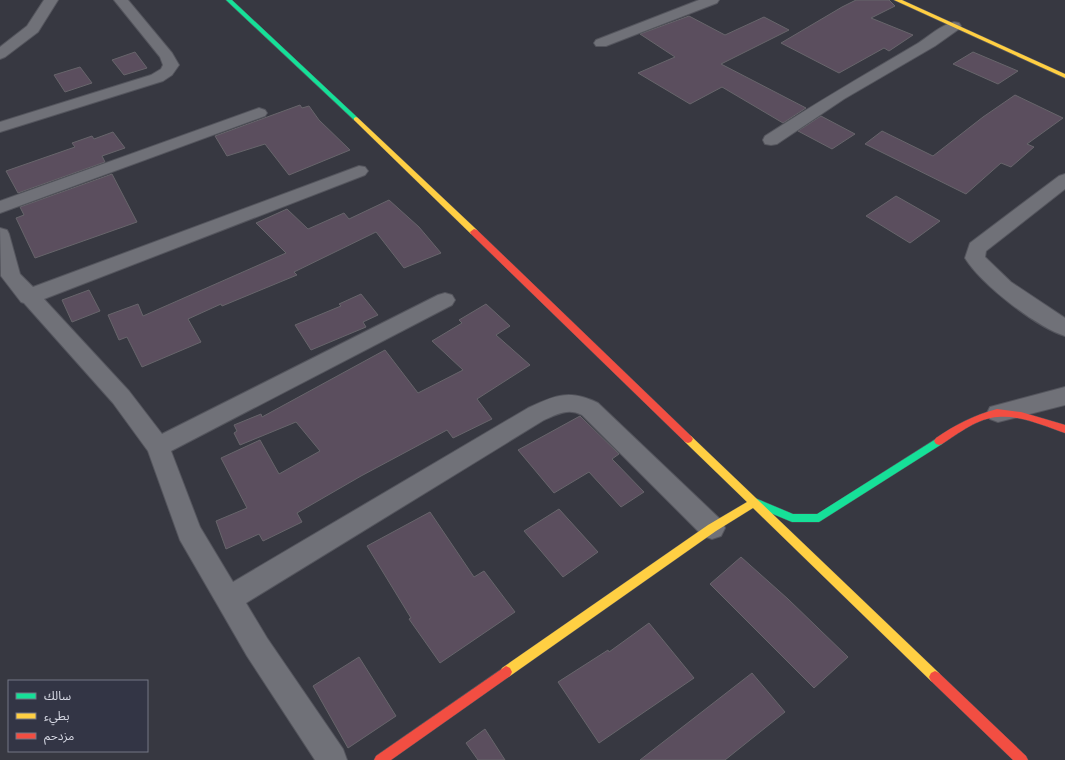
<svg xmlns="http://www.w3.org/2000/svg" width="1065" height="760" font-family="Barlow,'Noto Sans Arabic',sans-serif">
  <rect width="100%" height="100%" fill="#373841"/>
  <g fill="#5b4e5e" stroke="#67656b">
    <path d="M856 0H889L895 6 871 18 913 35 889 51 884 48 839 73 781 43 842 7Z"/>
    <path d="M689 16 725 35 764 17 789 30 721 64 806 108 783 123 722 87 690 104 638 73 675 57 640 34Z"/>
    <path d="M135 52 147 68 124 75 112 60Z"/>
    <path d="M973 52 1018 71 998 84 953 64Z"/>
    <path d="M80 67 92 83 65 92 54 75Z"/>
    <path d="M1015 95 1063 118 1027 144 1034 147 1011 167 1001 163 966 194 865 144 882 131 933 156 983 117Z"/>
    <path d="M300 105 302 108 309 106 319 120 350 150 289 175 265 144 227 156 215 136Z"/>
    <path d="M821 116 855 134 832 149 798 131Z"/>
    <path d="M113 132 125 148 102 156 105 162 18 193 6 171 75 147 72 143 92 136 94 139Z"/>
    <path d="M112 174 137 222 35 258 16 218 24 215 20 207Z"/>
    <path d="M896 196 940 221 910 243 866 216Z"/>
    <path d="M389 200 419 227 441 253 404 268 376 232 294 272 297 275 222 306 221 304 188 319 201 342 142 367 127 337 119 340 108 315 138 304 143 316 286 253 256 223 287 209 308 229 344 213 349 219Z"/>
    <path d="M89 290 100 311 72 322 62 300Z"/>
    <path d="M361 294 378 315 363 322 366 327 311 350 295 325 341 306 339 304Z"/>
    <path d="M486 304 510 326 496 335 530 365 477 399 492 419 453 438 447 430 361 476 297 513 302 522 263 541 259 534 226 549 216 521 247 508 221 458 260 440 279 474 320 451 296 422 240 445 234 433 237 431 234 425 261 414 262 417 385 350 418 393 463 370 432 341 462 323 459 320Z"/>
    <path d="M580 416 619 454 612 459 644 492 621 507 589 472 554 493 518 450Z"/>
    <path d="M559 509 598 552 563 577 524 531Z"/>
    <path d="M430 512 474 577 484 571 515 612 440 663 409 619 411 618 367 546Z"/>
    <path d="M741 557 788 599 848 657 814 688 710 584Z"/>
    <path d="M649 623 694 678 599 743 558 682 608 650 609 652Z"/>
    <path d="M359 657 396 716 348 748 313 686Z"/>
    <path d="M752 673 785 712 725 760H640Z"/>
    <path d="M485 729 505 760H478L466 743Z"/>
  </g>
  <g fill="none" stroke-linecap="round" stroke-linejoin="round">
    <g stroke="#54555d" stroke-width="2">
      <g id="street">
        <path d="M44 0H58L38 32 5 57 0 59V47L27 26Z"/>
        <path d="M114 0H128L172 53 179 65 172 75 163 81 0 132V122L151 75 161 69 163 65 160 57Z"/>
        <path d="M699 0H719L717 3 606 46H596L594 43 596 40Z"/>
        <path d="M954 22 959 23 961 26 959 29 935 46 844 99 777 144 771 145 765 144 763 140 765 136C814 104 864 75 915 45 927 38 940 25 954 22Z"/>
        <path d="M259 108 265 110 267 113 265 116 0 213V201Z"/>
        <path d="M359 166 365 167 368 171 365 175 44 299 129 391 162 434 438 295 445 293 452 295 455 300 452 305 171 451 200 527 233 582 528 408C555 395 570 389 598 403L721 520 725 528 721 536 712 539 703 536 582 415C568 408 558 414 544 420L246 603 267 638 343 749 347 760H315L247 656 180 540 148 451 113 403 24 303 21 302 1 276 0 228 7 230 9 234 20 274 33 287Z"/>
        <path d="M1065 174V189L986 251 985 257 1011 282 1065 318V336C1036 327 981 284 965 258L970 243 1059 176Z"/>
        <path d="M1065 387V405L998 422 990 419 987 413 990 407Z"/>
      </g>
    </g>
    <g stroke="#54555d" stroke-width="1">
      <g id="fast">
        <path d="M226 0H232L358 118V120H354Z"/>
        <path d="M939 437 942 438 944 441 942 444 819 522H792L756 507 752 508 748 507 747 504 748 501 755 498 793 514H817Z"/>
      </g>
    </g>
    <g stroke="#54555d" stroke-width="1">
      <g id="slow">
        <path d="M894 0H902L1065 74V78Z"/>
        <path d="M356 117 358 118 477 230 478 232 477 234H471L354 120V118Z"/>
        <path d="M688 435 691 436 939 673 941 677 939 681 935 683 931 681 753 508 716 531 510 676 506 678 502 676 500 672 502 668 708 525 747 502 685 442 683 439 685 436Z"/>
      </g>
    </g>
    <g stroke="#54555d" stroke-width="1">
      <g id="jam">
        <path d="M474 229 477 230 691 436 693 439 691 442 688 443 685 442 471 234 470 232Z"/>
        <path d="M997 409 1021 412 1062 424 1065 425V433C1044 426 1021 415 998 417 978 418 959 433 942 444L939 445 936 444 934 441 936 438C955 425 974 415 997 409Z"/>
        <path d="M506 666 510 668 512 672 510 676 391 760H374L376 756Z"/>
        <path d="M935 671 939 673 1026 756 1028 760H1013L931 681 929 677 931 673Z"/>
      </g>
    </g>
    <use href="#street" fill="#707178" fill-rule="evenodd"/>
    <use href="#fast" fill="#16e098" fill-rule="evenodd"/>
    <use href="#slow" fill="#ffcf43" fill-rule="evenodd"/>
    <use href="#jam" fill="#f24e42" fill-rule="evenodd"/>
  </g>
  <rect x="8" y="680" width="140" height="72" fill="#333545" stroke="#757785"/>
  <rect x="16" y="693" width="20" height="6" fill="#16e098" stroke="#757785"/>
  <text x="44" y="700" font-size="12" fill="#d8dae5">سالك</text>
  <rect x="16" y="713" width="20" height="6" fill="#ffcf43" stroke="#757785"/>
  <text x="44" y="720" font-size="12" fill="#d8dae5">بطيء</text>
  <rect x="16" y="733" width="20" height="6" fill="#f24e42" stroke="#757785"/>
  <text x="44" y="740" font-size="12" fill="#d8dae5">مزدحم</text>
</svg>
